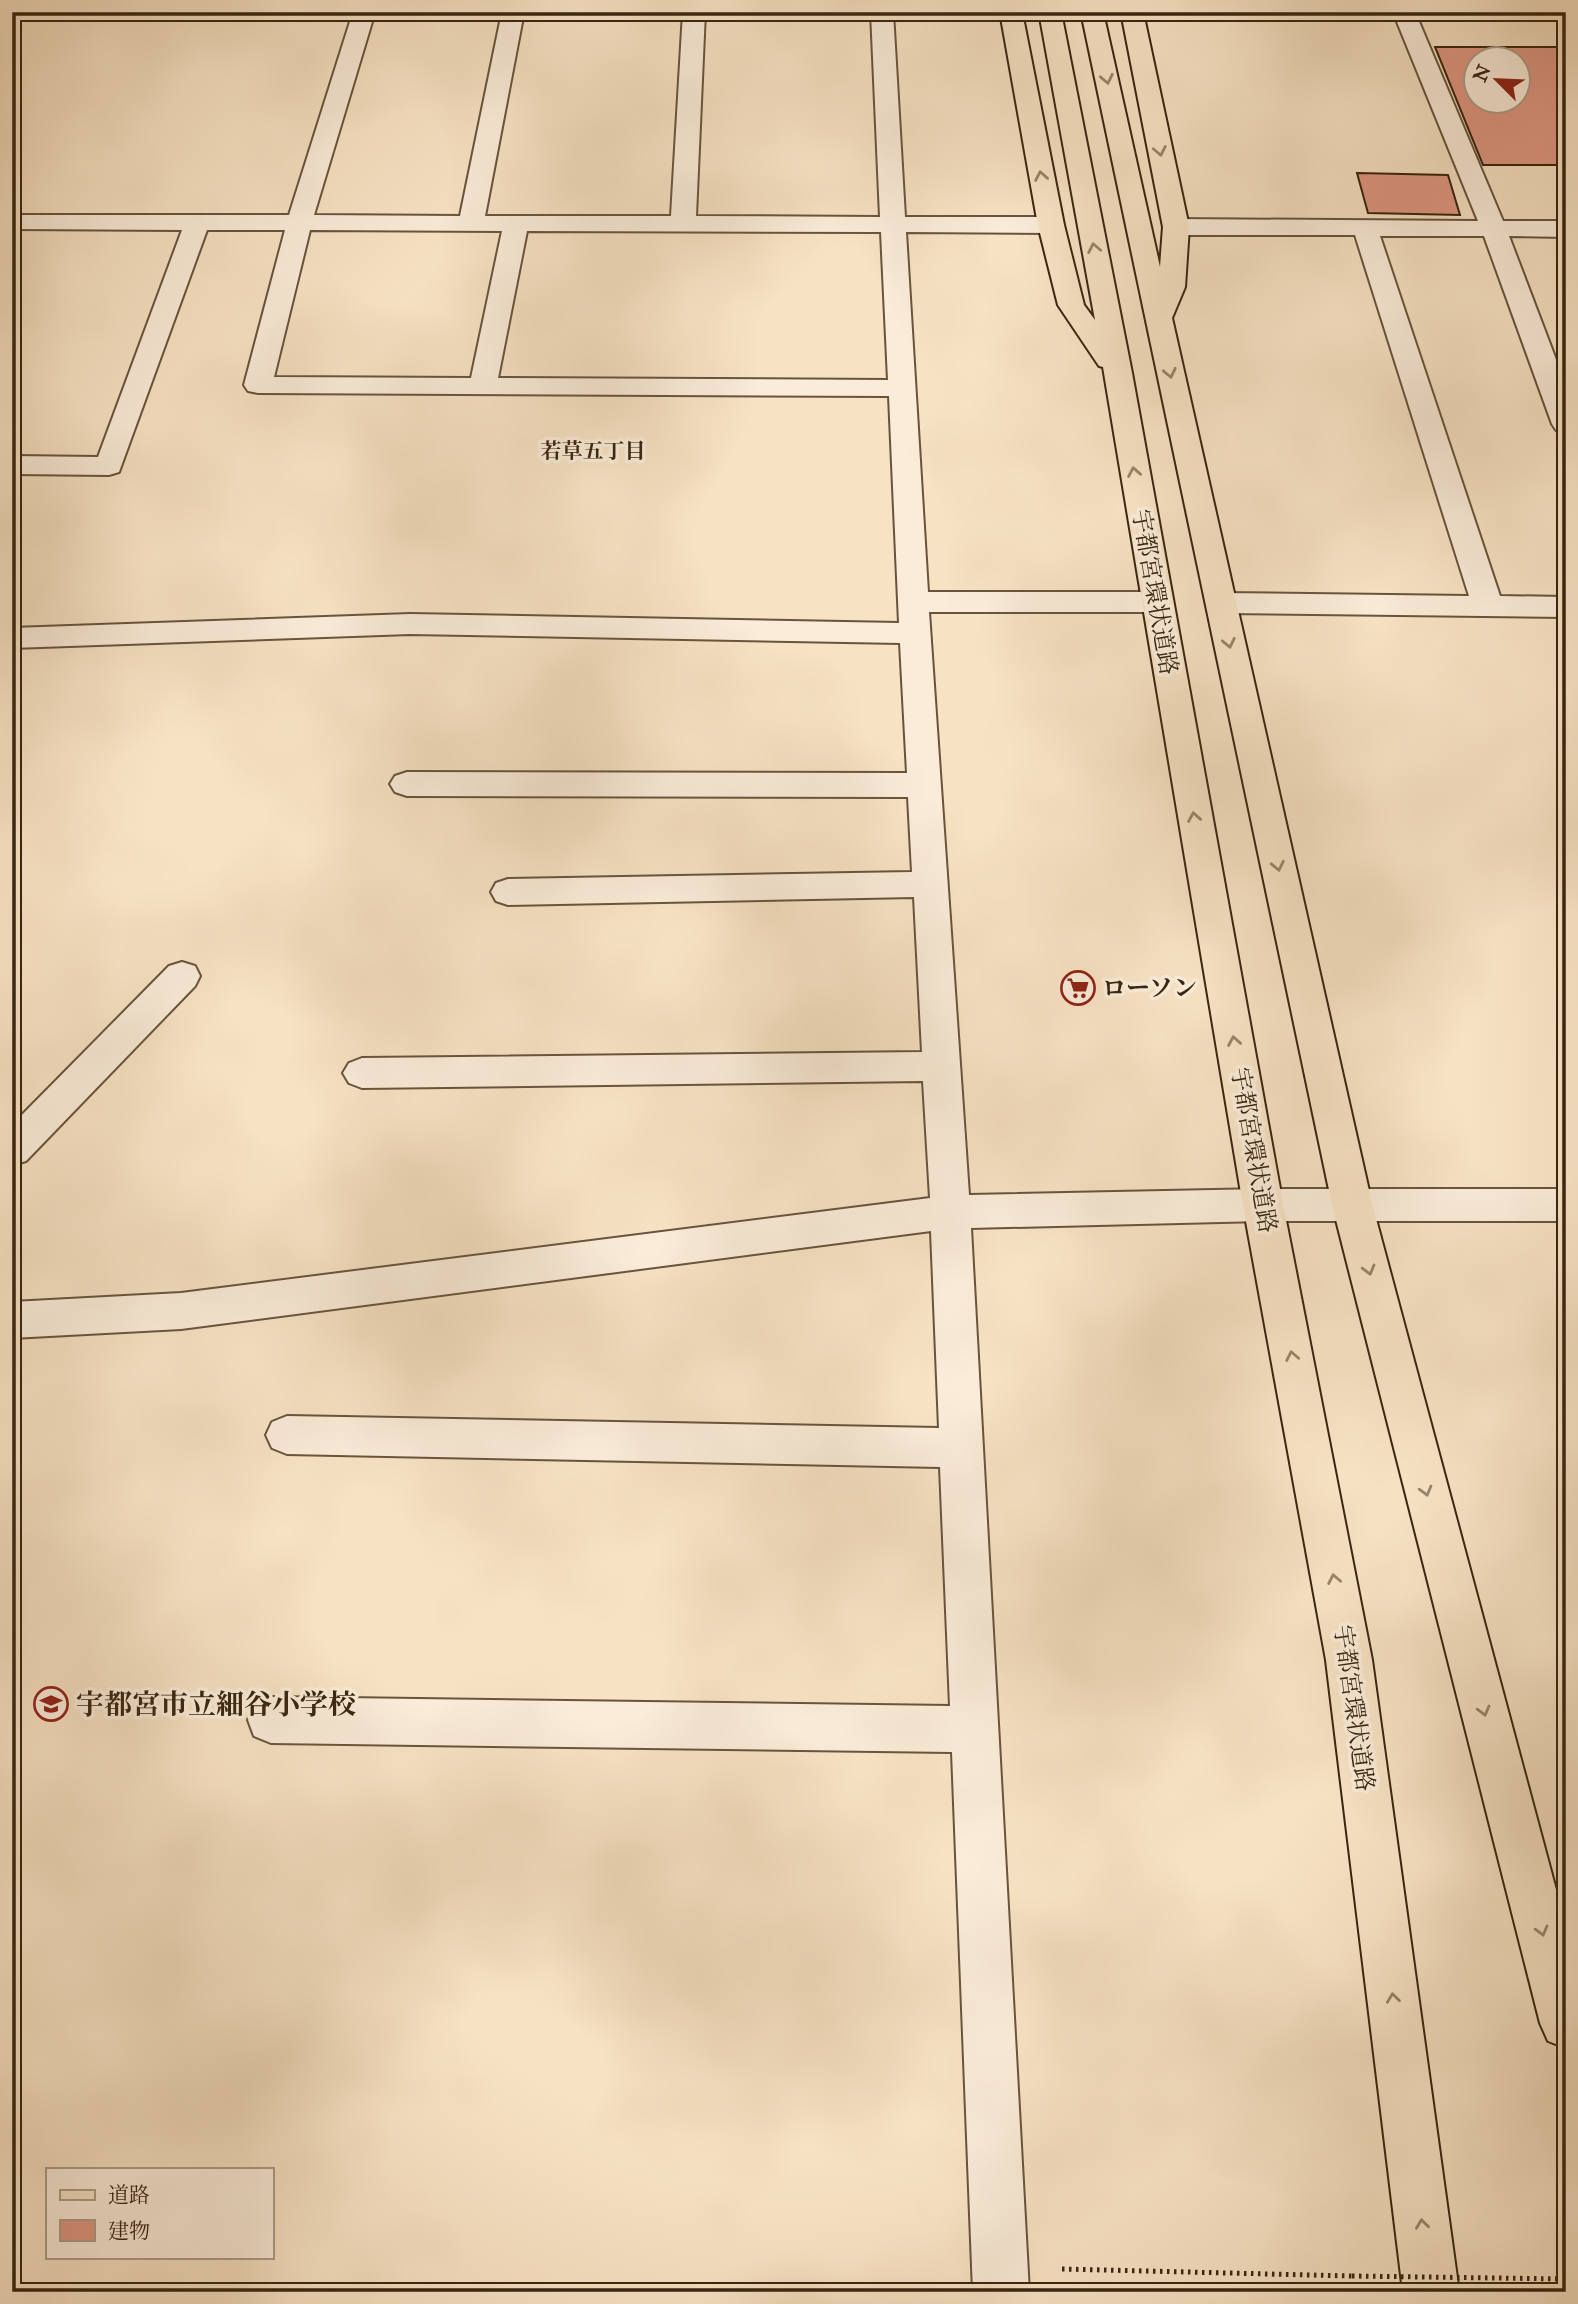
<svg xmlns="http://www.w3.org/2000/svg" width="1578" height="2304" font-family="'IM FELL Great Primer','Noto Serif JP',serif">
  <rect width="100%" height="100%" fill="#f7e2c4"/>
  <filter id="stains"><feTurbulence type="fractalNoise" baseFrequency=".00286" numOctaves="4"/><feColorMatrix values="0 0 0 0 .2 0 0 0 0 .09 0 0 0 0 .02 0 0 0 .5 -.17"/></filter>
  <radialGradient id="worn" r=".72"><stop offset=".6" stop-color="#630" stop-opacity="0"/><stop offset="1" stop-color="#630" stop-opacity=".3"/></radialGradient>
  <g fill="#de9783" stroke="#392510" stroke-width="2" fill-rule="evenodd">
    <path d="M1435 47H1566V165H1483ZM1476 60H1518V102H1476Z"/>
    <path d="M1357 173 1448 175 1460 215 1368 213Z"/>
  </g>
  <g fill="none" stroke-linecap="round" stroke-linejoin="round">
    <g stroke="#68543d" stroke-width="4">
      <g id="minor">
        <path d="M353 12H375L314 215 460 216 502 12H524L485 216H671L683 12H705L696 216 880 217 871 12H893L905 217H1051L1060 220 1064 225 1060 230 1051 233 906 232 928 592H1156L1167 595 1171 602 1167 609 1156 612H929L969 1195 1263 1189H1566V1221H1263L971 1228 1029 2292H973L952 1752 271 1743 254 1736 248 1720 254 1704 271 1697 950 1706 940 1467 287 1454 272 1448 266 1435 272 1422 287 1416 939 1428 931 1231 181 1329 12 1338V1302L181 1293 930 1198 923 1081 362 1088 349 1083 343 1073 349 1063 362 1058 922 1052 914 897 508 905 496 901 491 892 496 883 508 879 912 872 908 797 407 796 395 792 390 784 395 776 407 772 907 773 900 643 410 634 12 648V628L410 614 899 623 889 396 258 393 248 391 244 385 285 230H207L119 472 109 475 12 474V456L98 457 182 230 12 229V215H289ZM310 230 502 231 471 378 274 377ZM527 231 881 232 888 380 498 378Z"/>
        <path d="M1393 12H1415L1503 221H1566V237L1509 236 1566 386V432L1556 430 1552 424 1484 236H1380L1500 596 1566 597V617L1221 613 1210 610 1206 603 1210 596 1221 593 1469 596 1355 235H1176L1167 232 1163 227 1167 222 1176 219 1478 221Z"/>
        <path d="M182 962 195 966 200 976 195 986 26 1161 12 1165V1125L169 966Z"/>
      </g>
    </g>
    <g stroke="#392510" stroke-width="4">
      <g id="major">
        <path d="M1000 12H1022L1064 225 1084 305 1095 320 1039 12H1061L1132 373 1283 1205 1372 1660 1459 2292H1403L1326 1660 1243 1205 1104 373 1103 367 1099 366 1058 305 1038 225Z"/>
        <path d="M1081 12H1103L1160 267 1163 227 1121 12H1143L1189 227 1185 287 1172 318 1372 1204 1566 1927V2048L1548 2041 1540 2023 1332 1204Z"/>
      </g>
    </g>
    <path stroke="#392510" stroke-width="5" stroke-dasharray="2.5 4.5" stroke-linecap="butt" d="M1062 2269 1352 2276"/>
    <use href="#minor" fill="#faecd9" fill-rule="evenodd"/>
    <use href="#major" fill="#f7e2c4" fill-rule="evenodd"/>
    <path stroke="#392510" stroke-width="5" stroke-dasharray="2.5 4.5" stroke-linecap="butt" d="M1352 2276 1566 2279"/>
  </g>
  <defs><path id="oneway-chevron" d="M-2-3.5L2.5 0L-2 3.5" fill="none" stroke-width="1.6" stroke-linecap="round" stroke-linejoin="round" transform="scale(1.75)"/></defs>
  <g stroke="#98846a">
    <use href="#oneway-chevron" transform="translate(1107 79) rotate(78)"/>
    <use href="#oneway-chevron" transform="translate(1160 151) rotate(79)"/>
    <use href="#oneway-chevron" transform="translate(1041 176) rotate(-100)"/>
    <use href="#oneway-chevron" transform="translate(1094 248) rotate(-101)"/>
    <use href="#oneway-chevron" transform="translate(1170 373) rotate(78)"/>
    <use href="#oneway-chevron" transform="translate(1134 472) rotate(-100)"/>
    <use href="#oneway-chevron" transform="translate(1229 643) rotate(78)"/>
    <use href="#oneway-chevron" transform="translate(1194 817) rotate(-100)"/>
    <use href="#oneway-chevron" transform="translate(1278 866) rotate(78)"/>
    <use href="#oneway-chevron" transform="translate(1234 1041) rotate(-100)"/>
    <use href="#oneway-chevron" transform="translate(1369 1270) rotate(75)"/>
    <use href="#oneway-chevron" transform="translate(1292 1356) rotate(-101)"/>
    <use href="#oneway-chevron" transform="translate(1426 1491) rotate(75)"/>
    <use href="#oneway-chevron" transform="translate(1334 1579) rotate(-101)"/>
    <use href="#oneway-chevron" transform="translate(1484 1711) rotate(75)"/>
    <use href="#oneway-chevron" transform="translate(1542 1931) rotate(75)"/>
    <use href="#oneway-chevron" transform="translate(1393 1998) rotate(-97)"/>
    <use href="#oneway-chevron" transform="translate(1422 2224) rotate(-97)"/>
  </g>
  <defs>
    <g id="supermarket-ring" transform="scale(1.75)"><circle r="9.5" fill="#faecd9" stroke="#8f2418" stroke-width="1.5"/><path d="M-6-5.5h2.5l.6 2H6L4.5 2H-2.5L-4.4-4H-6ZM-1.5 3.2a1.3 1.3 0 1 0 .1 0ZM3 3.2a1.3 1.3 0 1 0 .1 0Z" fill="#8f2418"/></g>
    <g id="school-ring" transform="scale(1.75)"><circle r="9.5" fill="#faecd9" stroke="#8f2418" stroke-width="1.5"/><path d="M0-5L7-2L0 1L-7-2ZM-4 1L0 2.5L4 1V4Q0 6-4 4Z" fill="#8f2418"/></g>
  </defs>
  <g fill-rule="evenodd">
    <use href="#supermarket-ring" x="1078" y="988"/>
    <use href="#school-ring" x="51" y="1704"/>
  </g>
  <g text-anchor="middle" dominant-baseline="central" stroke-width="7" stroke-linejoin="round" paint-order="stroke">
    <g font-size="21" font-weight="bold" fill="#392510" stroke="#faecd9">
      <text x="593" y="451">若草五丁目</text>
    </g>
    <g font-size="24" fill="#392510" stroke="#faecd9">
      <text transform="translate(1155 592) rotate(80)">宇都宮環状道路</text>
      <text transform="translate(1254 1150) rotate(80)">宇都宮環状道路</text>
      <text transform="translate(1354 1708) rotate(82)">宇都宮環状道路</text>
    </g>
    <g font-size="24" font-weight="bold" fill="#392510" stroke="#faecd9" text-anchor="start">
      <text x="1102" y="988">ローソン</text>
    </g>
    <g font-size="28" font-weight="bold" fill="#392510" stroke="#faecd9" text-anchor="start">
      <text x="76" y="1704">宇都宮市立細谷小学校</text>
    </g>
  </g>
  <rect width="1578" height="2304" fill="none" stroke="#f7e2c4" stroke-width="42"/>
  <rect x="14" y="14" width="1550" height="2276" fill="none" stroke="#392510" stroke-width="3.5"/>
  <rect x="21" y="21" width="1536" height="2262" fill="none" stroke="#392510" stroke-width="2"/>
  <rect x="46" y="2168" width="228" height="91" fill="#faecd9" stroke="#ad9c89" stroke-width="2"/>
  <rect x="60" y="2190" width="35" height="10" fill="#f7e2c4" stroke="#ad9c89" stroke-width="2"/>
  <text x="108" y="2202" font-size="21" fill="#392510">道路</text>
  <rect x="60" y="2220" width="35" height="21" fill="#de9783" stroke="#ad9c89" stroke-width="2"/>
  <text x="108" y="2238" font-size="21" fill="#392510">建物</text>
  <g transform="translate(1497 80) rotate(294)"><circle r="33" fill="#faecd9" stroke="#ad9c89" stroke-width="2"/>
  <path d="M0-5L12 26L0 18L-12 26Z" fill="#8f2418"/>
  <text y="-10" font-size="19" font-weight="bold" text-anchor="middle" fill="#392510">N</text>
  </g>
  <rect width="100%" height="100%" filter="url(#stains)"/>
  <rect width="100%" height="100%" fill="url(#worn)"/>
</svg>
